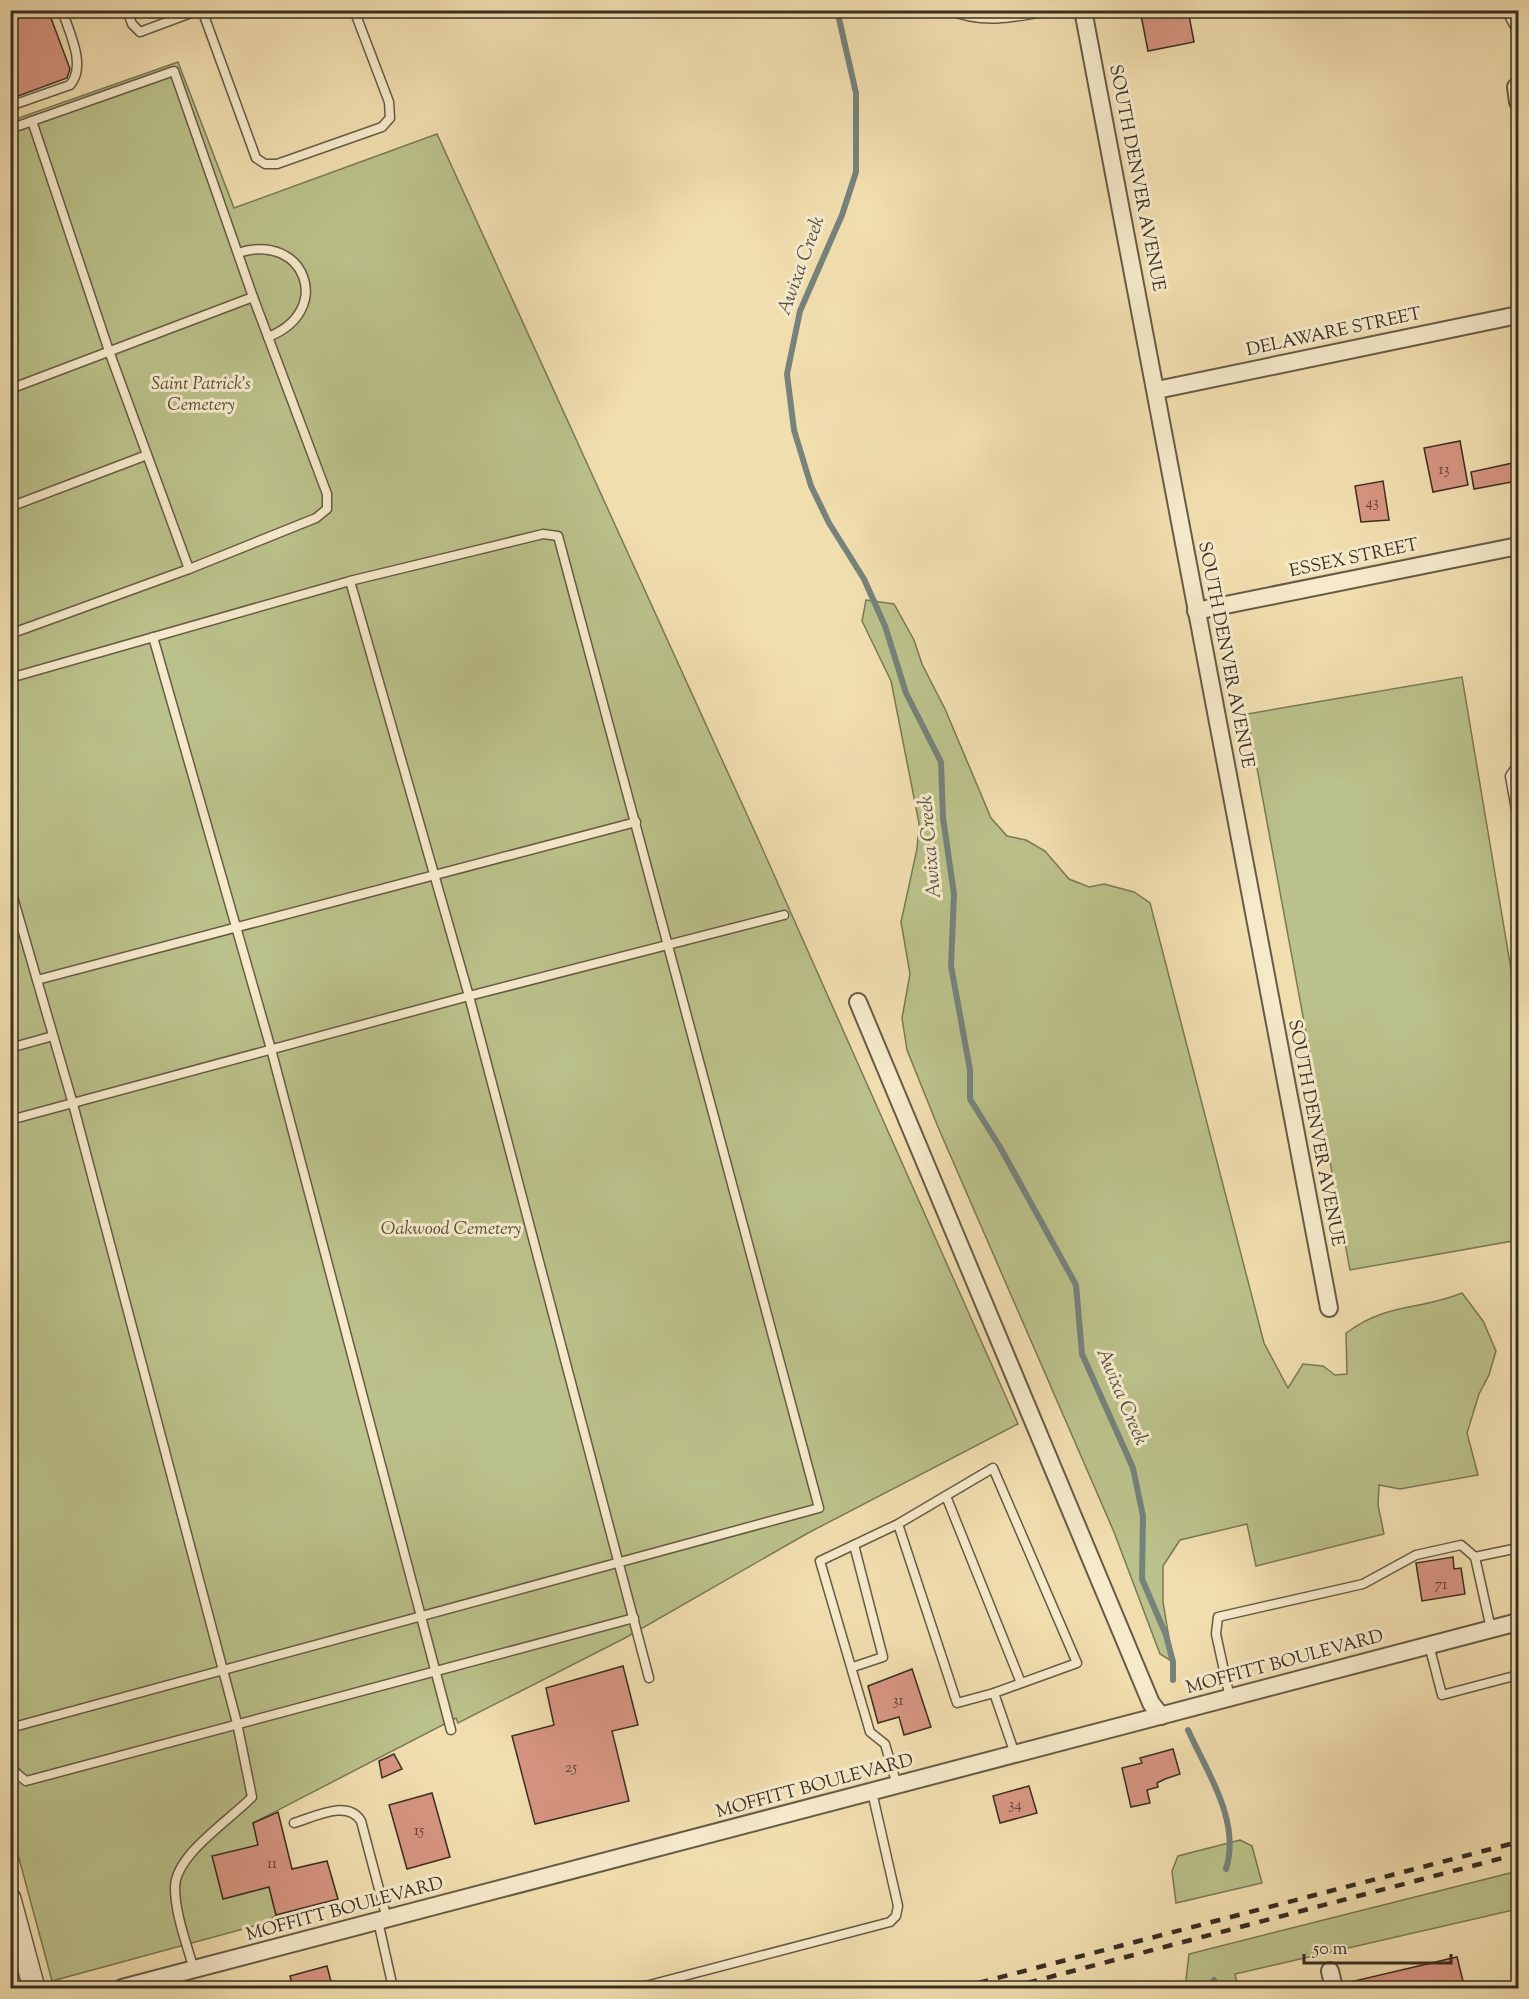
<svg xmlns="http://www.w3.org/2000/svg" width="1529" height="1999" font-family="'Sorts Mill Goudy',serif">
  <rect width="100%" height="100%" fill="#f1deaf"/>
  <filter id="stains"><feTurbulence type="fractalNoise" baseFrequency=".00333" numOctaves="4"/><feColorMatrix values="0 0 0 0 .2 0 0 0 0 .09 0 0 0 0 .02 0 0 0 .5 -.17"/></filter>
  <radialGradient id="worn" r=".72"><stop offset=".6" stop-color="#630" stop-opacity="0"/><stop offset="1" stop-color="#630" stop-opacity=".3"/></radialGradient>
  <g fill="#bbc18a" stroke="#7a7857" stroke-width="1.5">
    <path d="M178 62 234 208 437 134 759 841 1018 1424 808 1533 625 1638 458 1723 456 1718 253 1823 276 1915 265 1923 52 1981 10 1825V121Z"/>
    <path d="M866 600 894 604 914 640 922 664 945 709 991 818 1007 836 1026 840 1045 851 1069 879 1089 887 1104 884 1134 892 1150 903 1264 1343 1288 1388 1303 1364 1323 1366 1335 1375 1347 1374 1346 1333C1388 1302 1418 1311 1462 1293L1483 1321 1496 1351 1489 1375 1479 1394 1467 1433 1478 1475 1400 1489 1379 1485 1378 1505 1384 1534 1256 1566 1247 1524 1180 1540 1163 1566V1602L1173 1662 1160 1654 1114 1532 938 1127 907 1050 902 1018 910 974 901 922 917 849 919 823 891 681 862 621Z"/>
    <path d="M1462 677 1518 1011V1240L1350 1270 1247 714Z"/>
    <path d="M1240 1840 1252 1846 1262 1883 1176 1903 1172 1871 1178 1856Z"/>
    <path d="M1518 1871V1909L1235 1974 1238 1988H1185L1189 1954Z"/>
  </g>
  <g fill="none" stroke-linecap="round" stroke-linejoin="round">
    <g stroke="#76827b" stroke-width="6">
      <path d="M837 10 856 93V172L842 215 800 311 787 374 794 430 811 486 829 523 864 579 885 626 906 693 941 762 943 818 954 894 951 966 970 1070V1099L1000 1147 1076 1285 1082 1354 1133 1468 1143 1516 1142 1579 1166 1635 1173 1662V1680"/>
      <path d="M1188 1730C1207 1772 1241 1821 1226 1869"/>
      <path d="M1214 1980 1217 1988"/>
    </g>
  </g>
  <g fill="#d79581" stroke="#392f24" stroke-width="1.5">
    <path d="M10 10H48L70 69 67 78 10 99Z"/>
    <path d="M1150 10H1188L1194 42 1148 51 1141 15 1151 13Z"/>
    <path d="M1460 441 1468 485 1433 492 1424 448Z"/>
    <path d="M1513 463 1517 481 1474 489 1471 472Z"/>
    <path d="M1383 481 1389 520 1361 522 1355 486Z"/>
    <path d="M1453 1557 1454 1569 1461 1568 1465 1594 1422 1601 1416 1563Z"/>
    <path d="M623 1666 638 1725 612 1731 629 1801 535 1824 512 1736 554 1725 546 1688Z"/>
    <path d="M912 1669 931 1727 904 1735 899 1717 878 1723 868 1686Z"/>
    <path d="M1173 1749 1180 1774 1165 1779 1157 1783 1158 1787 1147 1790 1150 1803 1131 1807 1122 1768 1142 1763 1140 1758Z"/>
    <path d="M394 1754 402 1769 382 1778 379 1761Z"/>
    <path d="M1029 1786 1037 1813 1000 1823 993 1796Z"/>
    <path d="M432 1793 450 1857 407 1869 389 1805Z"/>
    <path d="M278 1812 292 1869 327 1861 338 1899 276 1915 269 1887 223 1899 212 1856 258 1845 253 1823Z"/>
    <path d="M1457 1957 1465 1989H1350V1982Z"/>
    <path d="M327 1966 333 1989H293L290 1976Z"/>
  </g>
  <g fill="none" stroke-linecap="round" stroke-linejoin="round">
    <g stroke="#675b47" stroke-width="11">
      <g id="service">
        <path d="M127 10 132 24 140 32 199 10"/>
        <path d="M202 10 256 158 265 164H277L382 127 390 118 389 102 354 10"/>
        <path d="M949 10C983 25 1017 17 1053 10"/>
        <path d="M1506 10 1518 32"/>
        <path d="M10 106 70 85C87 66 69 32 62 10"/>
        <path d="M32 121 174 71 253 297"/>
        <path d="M10 129 32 121 109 351 189 569 10 634"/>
        <path d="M238 253C305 231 335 311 268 337"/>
        <path d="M10 389 253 297 327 494V509L316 518 189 569"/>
        <path d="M10 507 147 455"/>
        <path d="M350 581 469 996 649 1678"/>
        <path d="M153 637 271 1049 451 1730"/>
        <path d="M10 678 350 581 543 534 558 536 819 1508 10 1728"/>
        <path d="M1518 764 1510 776 1518 821"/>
        <path d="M10 887 73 1104 237 1723 252 1797C230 1820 176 1854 175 1887 175 1915 187 1944 194 1970"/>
        <path d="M37 980 636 822"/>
        <path d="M10 1048 53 1036"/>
        <path d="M10 1120 469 996 784 915"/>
        <path d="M946 1496 1021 1683"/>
        <path d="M1475 1557 1518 1548"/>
        <path d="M1429 1645 1442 1695 1518 1675"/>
        <path d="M853 1667 883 1657 854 1545"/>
        <path d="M994 1693 1015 1754"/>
        <path d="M1230 1698 1216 1634 1218 1617 1363 1584 1416 1555 1461 1545 1475 1557 1491 1629"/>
        <path d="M10 1765 17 1774 26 1781 634 1618"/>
        <path d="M897 1785 885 1744 870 1732 820 1561 898 1524 993 1468 1077 1663 994 1693 957 1703 898 1524"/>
        <path d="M294 1823C314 1817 348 1799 361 1821L387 1919"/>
        <path d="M378 1921 393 1988"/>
        <path d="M638 1988 890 1922 896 1916 898 1906 872 1792"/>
      </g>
    </g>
    <g stroke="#675b47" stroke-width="20">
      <g id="minor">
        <path d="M1083 10 1329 1308"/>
        <path d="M1516 87 1518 102"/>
        <path d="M1157 390 1518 315"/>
        <path d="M1196 611 1518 546"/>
        <path d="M858 1002 1151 1703 1161 1716"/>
        <path d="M1330 1971 1334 1988"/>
        <path d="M122 1988 1518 1622"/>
      </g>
    </g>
    <g stroke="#675b47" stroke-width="24">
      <path id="tertiary" d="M10 1899 34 1988"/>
    </g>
    <use href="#service" stroke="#f6eacb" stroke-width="8"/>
    <use href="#minor" stroke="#f6eacb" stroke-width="16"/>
    <use href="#tertiary" stroke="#f6eacb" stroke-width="21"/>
    <g stroke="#392f24" stroke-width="4.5" stroke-dasharray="10 10" stroke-linecap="butt">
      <path d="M959 1988 1518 1842"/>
      <path d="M1008 1988 1518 1854"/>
    </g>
  </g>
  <g text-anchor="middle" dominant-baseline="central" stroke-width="6" stroke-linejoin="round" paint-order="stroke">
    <g font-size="15" fill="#60483b">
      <text x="1444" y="470">13</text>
      <text x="1372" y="503">43</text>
      <text x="1441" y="1585">71</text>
      <text x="898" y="1701">31</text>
      <text x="571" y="1768">25</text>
      <text x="1015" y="1805">34</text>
      <text x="419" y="1831">15</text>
      <text x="272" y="1864">11</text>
    </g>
    <g font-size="18" fill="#392f24" stroke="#f6eacb">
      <text transform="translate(1136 178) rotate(79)">SOUTH DENVER AVENUE</text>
      <text transform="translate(1334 333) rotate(-12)">DELAWARE STREET</text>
      <text transform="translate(1354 559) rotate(-12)">ESSEX STREET</text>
      <text transform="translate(1225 655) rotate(79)">SOUTH DENVER AVENUE</text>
      <text transform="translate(1315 1133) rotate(79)">SOUTH DENVER AVENUE</text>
      <text transform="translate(1285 1663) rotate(-15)">MOFFITT BOULEVARD</text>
      <text transform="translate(815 1787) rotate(-15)">MOFFITT BOULEVARD</text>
      <text transform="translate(345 1910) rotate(-15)">MOFFITT BOULEVARD</text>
    </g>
    <g font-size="18" font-style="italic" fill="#534c38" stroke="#f6eacb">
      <text x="201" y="385">Saint Patrick's<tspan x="201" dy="21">Cemetery</tspan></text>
      <text x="451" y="1230">Oakwood Cemetery</text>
    </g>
    <g font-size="20" font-style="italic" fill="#525248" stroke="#f6eacb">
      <text transform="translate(802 266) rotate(-70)">Awixa Creek</text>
      <text transform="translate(931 847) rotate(-95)">Awixa Creek</text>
      <text transform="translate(1121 1397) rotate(67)">Awixa Creek</text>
    </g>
  </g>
  <rect width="1529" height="1999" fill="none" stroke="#f1deaf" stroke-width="36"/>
  <rect x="12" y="12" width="1505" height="1975" fill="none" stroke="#392f24" stroke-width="3"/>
  <rect x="18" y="18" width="1493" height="1963" fill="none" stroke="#392f24" stroke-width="1.5"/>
  <path d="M1304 1954v9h147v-9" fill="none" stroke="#392f24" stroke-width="3"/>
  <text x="1313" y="1954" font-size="18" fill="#392f24" stroke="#f6eacb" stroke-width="4.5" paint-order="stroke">50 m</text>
  <rect width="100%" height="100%" filter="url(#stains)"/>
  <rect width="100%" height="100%" fill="url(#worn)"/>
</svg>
